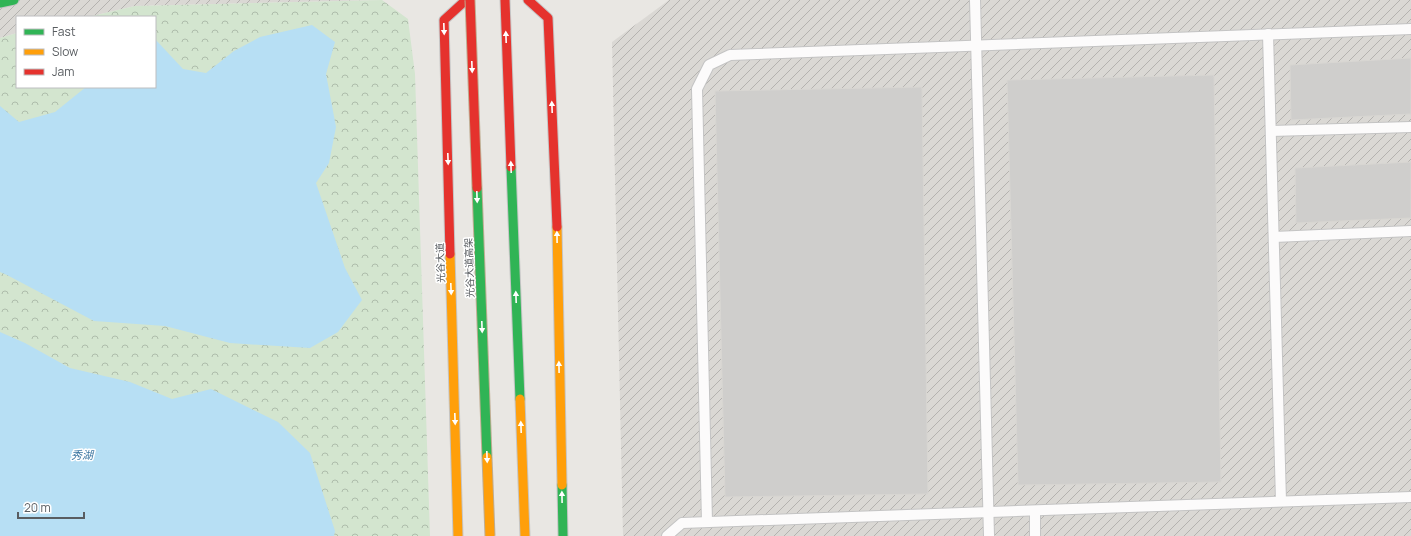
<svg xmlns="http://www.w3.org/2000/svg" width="1411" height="536" font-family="Manrope,'Noto Sans SC',sans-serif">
  <defs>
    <pattern id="industrial-furrows" width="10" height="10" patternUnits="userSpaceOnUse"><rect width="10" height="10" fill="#dad8d4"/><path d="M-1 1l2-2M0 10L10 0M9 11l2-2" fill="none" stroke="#b4b2af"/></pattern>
    <pattern id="park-crowns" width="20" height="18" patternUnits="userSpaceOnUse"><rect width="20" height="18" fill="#d3e5cf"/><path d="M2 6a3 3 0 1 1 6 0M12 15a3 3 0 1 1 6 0" fill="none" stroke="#aebdab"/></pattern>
  </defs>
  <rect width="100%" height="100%" fill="#e9e7e3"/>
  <g fill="url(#industrial-furrows)">
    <path d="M0 0H377L135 6 88 17H17V33L0 38Z"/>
    <path d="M669 0H1411V536H623L612 42Z"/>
  </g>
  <path fill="url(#park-crowns)" d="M382 0 408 19 415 74 430 536H0V38L17 33V87H155V17H88L135 6Z"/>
  <g fill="#b7dff4">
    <path d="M312 25 335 42 326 74 336 127 329 163 316 183 345 268 362 300 338 332 310 348 230 343 165 326 94 321 7 275 0 272V106L19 122 55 112 86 87H155V39L183 69 206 73 234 51 260 37Z"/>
    <path d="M0 332 25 343 70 368 130 382 172 399 211 389 278 422 310 453 335 531 334 536H0Z"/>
  </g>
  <g fill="#cfcecc" stroke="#d8d6d2">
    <path d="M1411 58V114L1291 120 1290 65Z"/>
    <path d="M1214 75 1221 482 1018 485 1007 80Z"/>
    <path d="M922 87 928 494 725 497 715 91Z"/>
    <path d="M1411 162V218L1296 223 1295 168Z"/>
  </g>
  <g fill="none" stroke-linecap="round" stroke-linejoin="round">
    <g stroke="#c4c4c4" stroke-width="12">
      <g id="lane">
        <path d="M975 0 989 536"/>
        <path d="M1268 34 1281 501"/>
        <path d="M1271 131 1411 127"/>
        <path d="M1274 237 1411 231"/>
        <path d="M1035 511V536"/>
        <path d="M707 522 697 89 709 65 730 55 1411 29"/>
        <path d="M667 536 682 523 1411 497"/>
      </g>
    </g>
    <g stroke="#c5c5c5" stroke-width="11">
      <g id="fast">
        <path d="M0 3 14 0"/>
        <path d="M511 167 520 399"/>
        <path d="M562 485 563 536"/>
      </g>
    </g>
    <g stroke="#c5c5c5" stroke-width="11">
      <g id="slow">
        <path d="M557 227 562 485"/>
        <path d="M450 254 458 536"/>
        <path d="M520 399 525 536"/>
      </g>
    </g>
    <g stroke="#c5c5c5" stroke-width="11">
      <g id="jam">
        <path d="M505 0 511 167"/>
        <path d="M528 0 548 18 557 227"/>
        <path d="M450 254 444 20 466 0"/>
      </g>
    </g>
    <use href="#lane" stroke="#fcfbfb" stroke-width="10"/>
    <use href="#fast" stroke="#30b455" stroke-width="9"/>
    <use href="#slow" stroke="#ff9f0a" stroke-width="9"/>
    <use href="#jam" stroke="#e5322d" stroke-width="9"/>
    <g stroke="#bfad92" stroke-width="11" stroke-linecap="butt">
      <path id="fast-bridge" d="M477 188 487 457"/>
    </g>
    <g stroke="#bfad92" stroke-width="11" stroke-linecap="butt">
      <path id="slow-bridge" d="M487 457 490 536"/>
    </g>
    <g stroke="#bfad92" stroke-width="11" stroke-linecap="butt">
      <path id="jam-bridge" d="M470 0 477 188"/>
    </g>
    <use href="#fast-bridge" stroke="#30b455" stroke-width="9"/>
    <use href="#slow-bridge" stroke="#ff9f0a" stroke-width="9"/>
    <use href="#jam-bridge" stroke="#e5322d" stroke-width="9"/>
  </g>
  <defs><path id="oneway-solid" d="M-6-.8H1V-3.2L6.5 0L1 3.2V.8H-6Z"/></defs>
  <g fill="#fff">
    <use href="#oneway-solid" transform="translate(444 29) rotate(88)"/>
    <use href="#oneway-solid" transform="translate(506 37) rotate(-92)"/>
    <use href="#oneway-solid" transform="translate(472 67) rotate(88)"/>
    <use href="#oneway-solid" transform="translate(552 107) rotate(-92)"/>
    <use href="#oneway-solid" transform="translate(448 159) rotate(88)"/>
    <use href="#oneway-solid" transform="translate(511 167) rotate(-92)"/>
    <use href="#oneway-solid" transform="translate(477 197) rotate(88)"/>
    <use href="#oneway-solid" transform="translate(557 237) rotate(-91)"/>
    <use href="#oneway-solid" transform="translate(451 289) rotate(88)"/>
    <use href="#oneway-solid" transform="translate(516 297) rotate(-92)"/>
    <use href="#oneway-solid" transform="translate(482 327) rotate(88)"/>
    <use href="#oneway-solid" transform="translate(559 367) rotate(-91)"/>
    <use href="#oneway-solid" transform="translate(455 419) rotate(88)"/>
    <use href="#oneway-solid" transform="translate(521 427) rotate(-92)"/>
    <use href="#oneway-solid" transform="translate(487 457) rotate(88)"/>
    <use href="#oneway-solid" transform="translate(562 497) rotate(-91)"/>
  </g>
  <g text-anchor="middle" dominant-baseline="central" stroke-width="3" stroke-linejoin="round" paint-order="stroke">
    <g font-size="10" fill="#595d61" stroke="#fff">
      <text transform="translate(440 263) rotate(-92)">光谷大道</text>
      <text transform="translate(469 268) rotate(-92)">光谷大道高架</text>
    </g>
    <g font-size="11" font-style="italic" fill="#3e77a2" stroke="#fff">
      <text x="82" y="454">秀湖</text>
    </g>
  </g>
  <rect x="16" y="16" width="140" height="72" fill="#ffffff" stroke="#bdbec0"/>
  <rect x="24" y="29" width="20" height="6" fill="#30b455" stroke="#bdbec0"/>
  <text x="52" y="36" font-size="12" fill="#595d61">Fast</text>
  <rect x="24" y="49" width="20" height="6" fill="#ff9f0a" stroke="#bdbec0"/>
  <text x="52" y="56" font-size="12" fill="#595d61">Slow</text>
  <rect x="24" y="69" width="20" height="6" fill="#e5322d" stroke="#bdbec0"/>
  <text x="52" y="76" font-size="12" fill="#595d61">Jam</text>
  <path d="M18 512v6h66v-6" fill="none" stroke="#595d61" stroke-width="2"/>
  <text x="24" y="512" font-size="12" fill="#595d61" stroke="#ffffff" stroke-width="3" paint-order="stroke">20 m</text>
</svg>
